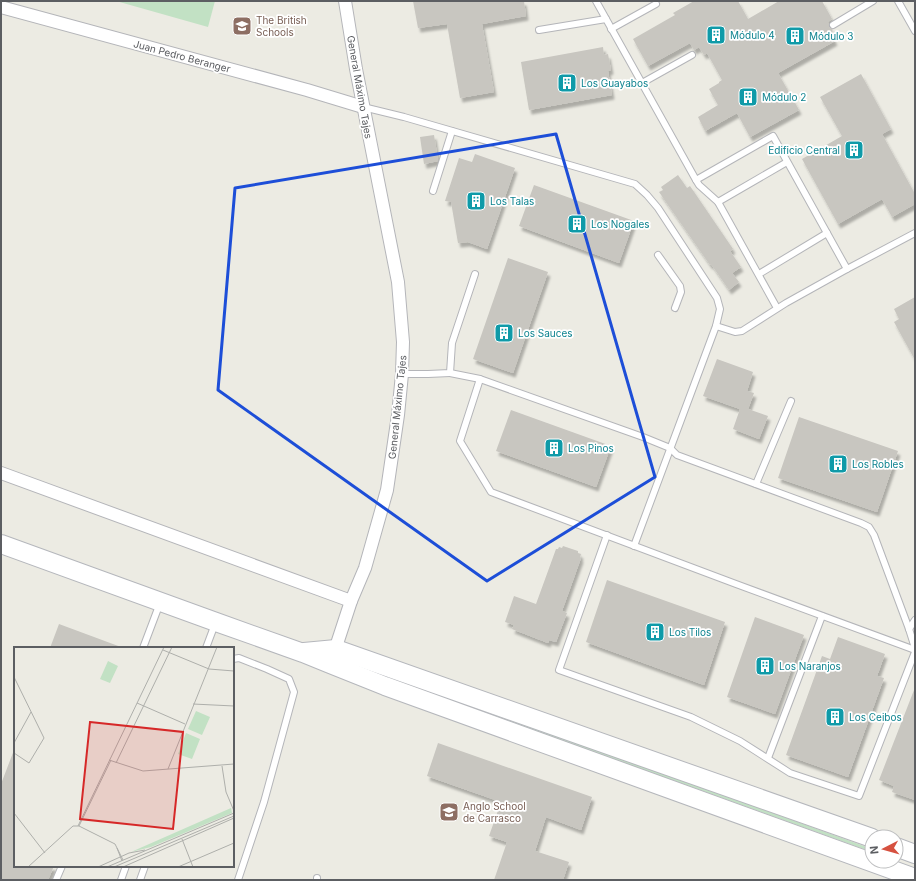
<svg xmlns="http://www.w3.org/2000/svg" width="916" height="881" font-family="Inter,sans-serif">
  <defs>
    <filter id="shadow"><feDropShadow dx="2.5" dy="4.5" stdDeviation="1" flood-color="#0004"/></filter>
  </defs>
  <rect width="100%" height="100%" fill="#ecebe3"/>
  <g fill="#c2e1c4">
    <path d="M116 1H215L208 27Z"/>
    <path d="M345 657 872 849V852L343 661Z"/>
  </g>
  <g fill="#c8c6c0" filter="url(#shadow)">
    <path d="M413 1H524L526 16 482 24 494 92 460 98 447 24 418 28Z"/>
    <path d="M694 1H738L748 19 779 1H822L832 19 828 22 829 27 833 30 830 32 835 41 778 73 799 110 750 137 737 113 705 131 698 117 718 105 709 89 719 83V82L722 80 707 53 704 55 699 47 694 50 690 43 648 66 633 39 675 15 673 13Z"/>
    <path d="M603 47 604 55 608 54 611 70 608 71 612 95 529 110 521 62Z"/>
    <path d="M861 74 891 129 882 134 915 194V204L892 217 882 199 838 224 802 159 842 136 820 97Z"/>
    <path d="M434 135 438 160V161L424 164 420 137Z"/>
    <path d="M475 154 515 168 487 249 468 242 458 243 451 202 445 201 459 158 472 162Z"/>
    <path d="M678 175 687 188 690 186 733 249 730 251 741 267 732 273 739 282 729 290 711 264 710 265 659 192 663 190 661 187Z"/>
    <path d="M534 185 634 221 619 263 519 226Z"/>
    <path d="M508 258 548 272 513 373 473 359Z"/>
    <path d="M915 297V360L894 322 899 319 894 309Z"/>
    <path d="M717 359 753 372 747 391 754 393 748 409 768 416 759 439 733 429 740 409 703 396Z"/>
    <path d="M511 410 611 446 596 487 496 451Z"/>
    <path d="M799 417 898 451 877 512 778 478Z"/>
    <path d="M563 546 578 551V553L581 554 580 557 581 558 562 611 567 613 556 642 549 640 548 643 512 629 514 625 505 622 514 596 536 604 556 549H558L559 547 562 548Z"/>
    <path d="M607 580 725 622 704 685 586 642Z"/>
    <path d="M755 617 804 635 775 714 727 697Z"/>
    <path d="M59 624 121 647V648H50Z"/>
    <path d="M838 637 885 654 877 676 884 678 848 777 786 755 822 656 830 659Z"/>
    <path d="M914 690 915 691V800L892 792 894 786 879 780Z"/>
    <path d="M438 743 592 797 581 830 546 817 535 851 569 862 563 880H494L507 842 489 836 501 802 427 776Z"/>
    <path d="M14 750H15V866H54L48 880H1V784Z"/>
  </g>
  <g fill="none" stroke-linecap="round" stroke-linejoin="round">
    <g stroke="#b4b5b9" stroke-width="8">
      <g id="lane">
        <path d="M596 1 696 180 699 185 718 202 777 308"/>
        <path d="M898 1 915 31"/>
        <path d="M833 25 873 1"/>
        <path d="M611 29 656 4"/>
        <path d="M539 30 606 19"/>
        <path d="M642 83 692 55"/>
        <path d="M363 107 404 117 635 184 647 195 658 208 717 298 720 309 716 326 634 546"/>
        <path d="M696 180 773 136 847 269"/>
        <path d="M433 191 452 131"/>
        <path d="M718 202 787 162"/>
        <path d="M658 255 680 286 681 292 675 308"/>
        <path d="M759 274 827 233"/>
        <path d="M716 326 735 332 742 331 786 303 847 269 915 233"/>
        <path d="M450 373 480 379 643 437 670 448 677 455 861 523 869 527 874 535 909 629 915 648"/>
        <path d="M402 374H428L450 373 452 343 475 274"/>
        <path d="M480 379 460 441 491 492 736 584 915 650"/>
        <path d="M756 484 791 401"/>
        <path d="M607 535 559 670 691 717 740 741 790 773 859 796 915 652"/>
        <path d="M909 629 915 620"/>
        <path d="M143 648 160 603"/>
        <path d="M206 648 215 624"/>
        <path d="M233 659 239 658 267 669 289 679 294 692 264 802 238 880"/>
        <path d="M768 758 822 616"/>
        <path d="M56 880 62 866"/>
        <path d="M121 880 126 866"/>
        <path d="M140 880 145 866"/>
        <path d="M317 880V878"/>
      </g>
    </g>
    <g stroke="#b4b5b9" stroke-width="14">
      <g id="street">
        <path d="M1 7 307 90 363 107"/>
        <path d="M1 473 351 601"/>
        <path d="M333 656 351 601 365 568 387 490 398 415 402 374 403 342 398 282 356 69 345 1"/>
      </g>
    </g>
    <g stroke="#b5b7bc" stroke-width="20">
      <g id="secondary">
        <path d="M1 544 216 622 303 653 330 664 385 686 915 878"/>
        <path d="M304 652 336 649 872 838"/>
        <path d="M896 847 915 854"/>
      </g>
    </g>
    <use href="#lane" stroke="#fff" stroke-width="6"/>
    <use href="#street" stroke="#fff" stroke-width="12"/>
    <use href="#secondary" stroke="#fff" stroke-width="18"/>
  </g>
  <path fill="none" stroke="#1d4ed8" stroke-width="3" stroke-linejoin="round" d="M556 134 655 477 487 581 218 390 235 188Z"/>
  <defs>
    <g id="school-square" transform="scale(1)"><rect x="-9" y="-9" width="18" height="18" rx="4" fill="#8d6e63" stroke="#fff"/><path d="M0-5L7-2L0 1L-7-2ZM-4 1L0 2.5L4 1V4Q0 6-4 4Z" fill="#fff"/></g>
    <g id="building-square" transform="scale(1)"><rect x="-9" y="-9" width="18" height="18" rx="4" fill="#0f9aa8" stroke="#fff"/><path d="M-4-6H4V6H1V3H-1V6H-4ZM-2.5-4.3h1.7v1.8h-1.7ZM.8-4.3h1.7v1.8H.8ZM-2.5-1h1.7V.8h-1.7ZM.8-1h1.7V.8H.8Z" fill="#fff"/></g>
  </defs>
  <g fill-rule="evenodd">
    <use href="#school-square" x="242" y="26"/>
    <use href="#building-square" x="716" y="35"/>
    <use href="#building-square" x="795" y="36"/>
    <use href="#building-square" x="567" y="83"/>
    <use href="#building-square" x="748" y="97"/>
    <use href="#building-square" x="854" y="150"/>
    <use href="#building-square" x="476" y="201"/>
    <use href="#building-square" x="577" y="224"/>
    <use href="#building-square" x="504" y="333"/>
    <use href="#building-square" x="554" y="448"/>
    <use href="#building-square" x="838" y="464"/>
    <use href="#building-square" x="655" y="632"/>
    <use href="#building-square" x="765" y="666"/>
    <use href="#building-square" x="835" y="717"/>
    <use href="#school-square" x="449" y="812"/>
  </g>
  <g text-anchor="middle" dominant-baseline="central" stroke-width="3.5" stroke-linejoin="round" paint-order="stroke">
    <g font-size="10" fill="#785e54" stroke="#fff" text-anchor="start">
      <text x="256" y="20">The British<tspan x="256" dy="12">Schools</tspan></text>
      <text x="463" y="806">Anglo School<tspan x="463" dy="12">de Carrasco</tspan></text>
    </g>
    <g font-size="10" fill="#0d838f" stroke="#fff" text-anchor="start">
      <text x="730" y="35">Módulo 4</text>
      <text x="809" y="36">Módulo 3</text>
      <text x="581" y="83">Los Guayabos</text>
      <text x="762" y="97">Módulo 2</text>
      <text x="840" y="150" text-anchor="end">Edificio Central</text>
      <text x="490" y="201">Los Talas</text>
      <text x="591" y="224">Los Nogales</text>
      <text x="518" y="333">Los Sauces</text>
      <text x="568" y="448">Los Pinos</text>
      <text x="852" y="464">Los Robles</text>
      <text x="669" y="632">Los Tilos</text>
      <text x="779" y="666">Los Naranjos</text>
      <text x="849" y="717">Los Ceibos</text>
    </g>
    <g font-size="10" fill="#5c5e62" stroke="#fff">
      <text transform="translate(182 56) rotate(15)">Juan Pedro Beranger</text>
      <text transform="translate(360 87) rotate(80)">General Máximo Tajes</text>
      <text transform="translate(397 407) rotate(-84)">General Máximo Tajes</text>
    </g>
  </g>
  <g transform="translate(14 647)">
    <rect width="220" height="220" fill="#ecebe3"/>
    <path d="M94 14 104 19 96 36 86 32ZM182 64 196 70 188 88 174 82ZM172 86 186 92 178 112 164 107ZM217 161 218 166 137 200 117 205Z" fill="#c2e1c4"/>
    <path fill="none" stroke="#aeafab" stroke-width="1" d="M149 3 195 22 220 24M0 30 30 91 15 116 0 106M123 56 171 77M179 57 220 59M0 96 17 65M95 113 129 124 220 117M102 116 158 0M208 119 212 145 220 164M154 122 203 0M0 166 31 206M59 179H65L101 197 109 213M64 179 150 0M65 179 97 113M168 192 179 220M103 201 108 214M14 220 59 179M84 220 115 206 131 203M93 220 220 166M100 220 220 169M109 220 220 171M164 220 220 196"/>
    <path fill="#d62828" fill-opacity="0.15" stroke="#d62828" stroke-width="2" d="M76 75 169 85 159 182 66 172Z"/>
    <rect width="220" height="220" fill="none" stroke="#5c5e62" stroke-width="2"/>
  </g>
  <rect width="916" height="881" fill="none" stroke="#5c5e62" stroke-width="4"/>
  <g transform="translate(884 849) rotate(264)"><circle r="19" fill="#ffffff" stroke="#bebfc0"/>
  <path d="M0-3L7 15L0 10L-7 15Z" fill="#d65140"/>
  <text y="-6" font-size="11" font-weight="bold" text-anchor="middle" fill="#5c5e62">N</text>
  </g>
</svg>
